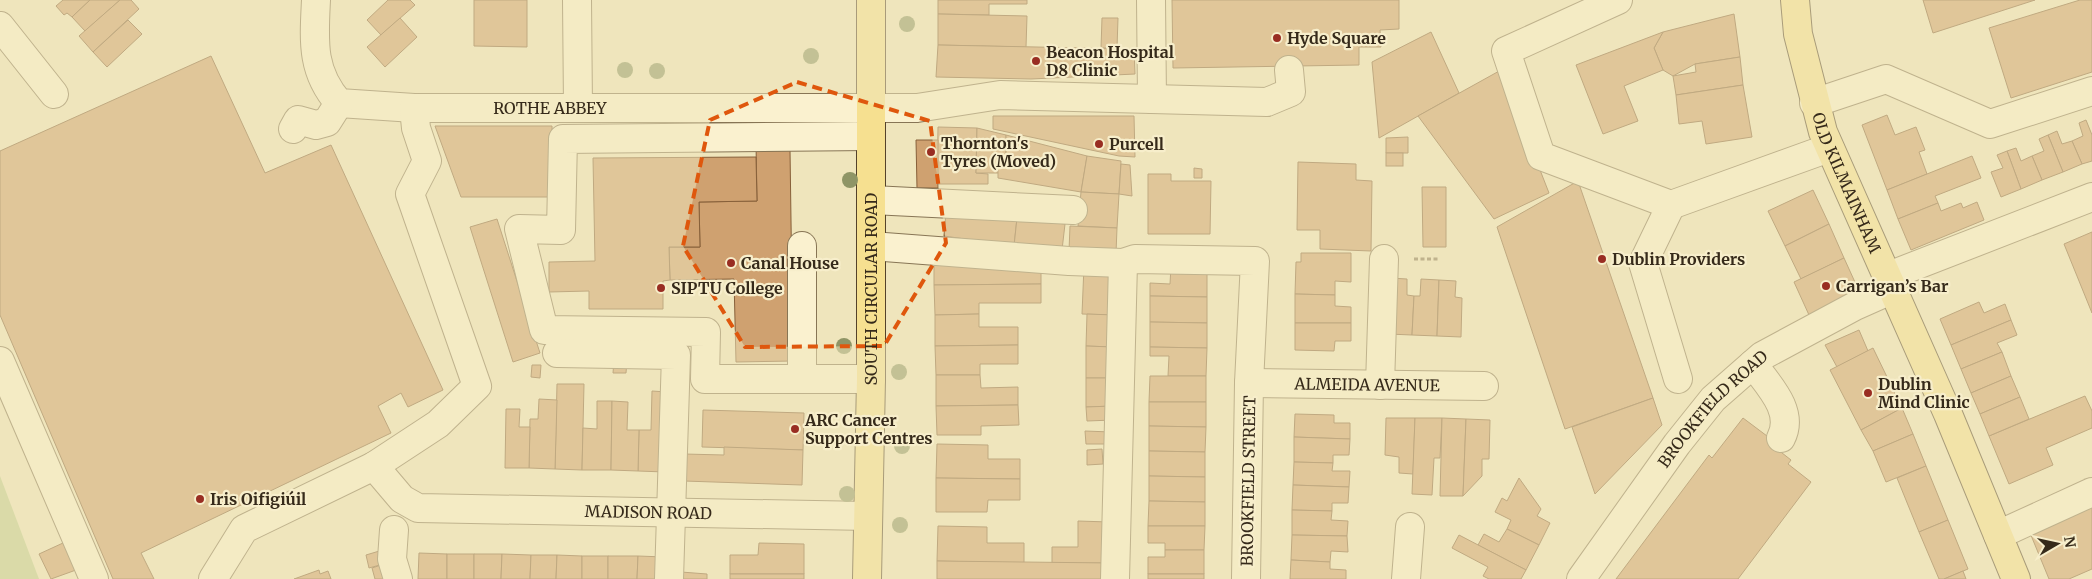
<svg xmlns="http://www.w3.org/2000/svg" width="2092" height="579" font-family="Merriweather,serif">
  <rect width="100%" height="100%" fill="#efe5bc"/>
  <path fill="#c0cd90" d="M0 476 39 579H0Z"/>
  <g fill="#cfa170" stroke="#87603a">
    <path d="M63 0H90L72 17 67 13 64 15 56 6Z"/>
    <path d="M90 0H120L85 31 72 17Z"/>
    <path d="M120 0H131L139 9 93 52 79 36Z"/>
    <path d="M388 0H410L415 5 381 35 367 20Z"/>
    <path d="M474 0H527V47L474 46Z"/>
    <path d="M938 0H1027V4H989V15L938 14Z"/>
    <path d="M1172 0H1399V29L1380 30 1381 47H1359V65L1173 68Z"/>
    <path d="M1923 0H2035L1933 33Z"/>
    <path d="M2080 0H2092V72L2011 98 1989 28Z"/>
    <path d="M938 14 1027 16 1026 47 938 45Z"/>
    <path d="M1734 14 1740 57 1695 64 1673 76 1663 70 1654 48 1663 32Z"/>
    <path d="M400 18 417 37 385 67 367 47Z"/>
    <path d="M1102 18H1118L1117 48H1101Z"/>
    <path d="M128 20 142 34 107 67 93 52Z"/>
    <path d="M1431 32 1459 93 1379 138 1372 62Z"/>
    <path d="M1663 32 1654 48 1663 70 1624 86 1638 121 1603 134 1576 65Z"/>
    <path d="M938 45 1134 49 1135 74 1031 79 936 77Z"/>
    <path d="M211 56 265 173 331 145 443 390 408 407 401 393 378 406 391 433 141 553 154 579H113L0 315V151Z"/>
    <path d="M1740 57 1743 85 1676 95 1673 76 1696 72 1695 64Z"/>
    <path d="M1501 70 1549 193 1494 219 1418 116Z"/>
    <path d="M1743 85 1752 137 1706 144 1702 121 1679 124 1676 95Z"/>
    <path d="M1887 115 1895 135 1916 127 1925 150 1919 152 1927 174 1887 190 1862 125Z"/>
    <path d="M993 116H1134L1135 157 1119 156 993 129Z"/>
    <path d="M2086 120 2092 135V161L2082 164 2072 141 2083 136 2079 123Z"/>
    <path d="M435 126H552L553 197H461Z"/>
    <path d="M938 127 977 128 976 173 988 174V184H937Z"/>
    <path d="M977 128 1006 135V156H998V173H976Z"/>
    <path d="M2057 131 2062 144 2072 141 2082 164 2063 172 2048 135Z"/>
    <path d="M1006 135 1087 156 1081 192 998 178V156H1006Z"/>
    <path d="M2048 135 2063 172 2042 180 2032 156 2044 151 2039 139Z"/>
    <path d="M1408 137V153H1386V138Z"/>
    <path d="M916 140H938V188H917Z"/>
    <path d="M756 143 790 150 793 361 736 362 734 279 670 280 669 247H700L699 202 757 201Z"/>
    <path d="M2016 148 2021 161 2032 156 2042 180 2021 189 2007 151Z"/>
    <path d="M2007 151 2021 189 2001 197 1991 172 2003 168 1997 155Z"/>
    <rect x="1386" y="153" width="17" height="13"/>
    <path d="M1087 156 1121 161 1119 194 1081 192Z"/>
    <path d="M1972 156 1981 178 1935 196 1938 203 1898 219 1887 190Z"/>
    <path d="M756 157 757 201 699 202 700 247H669L670 280 663 281V309H589V291L549 292V262L595 261 593 158Z"/>
    <path d="M1298 162 1356 164V180L1372 181 1371 251 1320 249V230H1297Z"/>
    <path d="M1121 164 1130 165 1132 196 1119 194Z"/>
    <path d="M1194 168 1202 169V178H1194Z"/>
    <path d="M1148 174H1171V181H1211L1210 234H1148Z"/>
    <path d="M1578 181 1653 398 1565 429 1497 227Z"/>
    <path d="M1422 187H1446V247H1423Z"/>
    <path d="M1813 190 1829 224 1785 246 1768 211Z"/>
    <path d="M1081 192 1119 194 1117 228 1078 226Z"/>
    <path d="M1977 202 1984 220 1911 250 1898 219 1938 203 1941 211 1961 203 1963 208Z"/>
    <path d="M946 212 1017 218 1014 246 944 236Z"/>
    <path d="M1017 218 1065 224 1062 250 1014 246Z"/>
    <path d="M497 219 540 353 513 362 470 227Z"/>
    <path d="M1829 224 1844 258 1801 279 1785 246Z"/>
    <path d="M1070 226 1117 228 1116 253 1069 251Z"/>
    <path d="M2092 232V313L2064 244Z"/>
    <path d="M1301 253H1351V282L1335 281V295L1295 294 1296 262H1301Z"/>
    <path d="M934 255 1041 269V284L934 285Z"/>
    <path d="M1844 258 1859 291 1809 315 1794 282Z"/>
    <path d="M1084 266 1116 267 1114 315 1082 314Z"/>
    <path d="M1171 266H1207V297L1150 296V283L1170 284Z"/>
    <path d="M1390 278 1407 279V295L1414 296 1412 335 1388 334Z"/>
    <path d="M1421 279 1439 280 1437 336 1412 335 1414 296H1420Z"/>
    <path d="M1439 280 1456 281 1455 297 1462 298 1461 337 1437 336Z"/>
    <path d="M1041 284V303H979V314L935 315 934 285Z"/>
    <path d="M1295 294 1335 295V306L1351 307V323H1295Z"/>
    <path d="M1150 296 1207 297V323L1150 322Z"/>
    <path d="M1979 302 1984 313 2005 304 2011 320 1951 345 1940 319Z"/>
    <path d="M979 314V327H1018V345L935 346V315Z"/>
    <path d="M1087 314 1114 315 1113 347 1086 346Z"/>
    <path d="M2011 320 2017 335 1997 343 2002 352 1961 369 1951 345Z"/>
    <path d="M1150 322 1207 323V348L1150 347Z"/>
    <path d="M1295 323H1351V341H1335L1334 351 1295 350Z"/>
    <path d="M1859 330 1868 351 1837 367 1825 345Z"/>
    <path d="M1018 345V364H980V375H936L935 346Z"/>
    <path d="M1086 346 1113 347V378H1086Z"/>
    <path d="M1150 347 1207 348 1206 376H1168L1169 356H1150Z"/>
    <path d="M1873 348 1902 408 1861 430 1830 370Z"/>
    <path d="M2002 352 2011 376 1971 393 1961 369Z"/>
    <path d="M614 360H627L626 373H613Z"/>
    <path d="M532 365H541L540 378 531 377Z"/>
    <path d="M936 375H980L981 388 1018 387V405L936 406Z"/>
    <path d="M1150 376H1206V402H1149Z"/>
    <path d="M2011 376 2020 397 1980 414 1971 393Z"/>
    <path d="M1086 378H1113V406L1086 407Z"/>
    <path d="M557 384H584L582 470 555 469Z"/>
    <path d="M652 391 667 392 665 472 638 471 639 430H651Z"/>
    <path d="M2085 396 2092 411V428L2046 448 2053 465 2009 484 1989 436Z"/>
    <path d="M2020 397 2029 419 1989 436 1980 414Z"/>
    <path d="M1653 398 1662 425 1595 494 1572 427Z"/>
    <path d="M539 399 557 400 555 469 529 468 530 419H538Z"/>
    <path d="M597 401H612L611 470H582L583 428 597 429Z"/>
    <path d="M612 401 628 402 627 430H639L638 471 611 470Z"/>
    <path d="M1149 402H1206V427L1149 426Z"/>
    <path d="M1018 405 1019 425 981 426V435H937L936 406Z"/>
    <path d="M1113 406V420L1087 421 1086 407Z"/>
    <path d="M1902 408 1913 434 1873 451 1861 430Z"/>
    <path d="M506 409H520L519 427H530L529 468H505Z"/>
    <path d="M703 410 804 413 803 450 702 447Z"/>
    <path d="M1295 414 1334 415V423H1350V439L1294 437Z"/>
    <path d="M1386 418H1415L1413 474 1399 473V457L1385 455Z"/>
    <path d="M1415 418H1442L1440 458H1434L1432 495 1412 494Z"/>
    <path d="M1442 418 1466 419 1463 496H1440Z"/>
    <path d="M1743 418 1779 445 1777 449 1791 460 1788 464 1811 482 1738 579H1616L1709 455 1712 458Z"/>
    <path d="M1466 419 1490 420 1489 459H1482V476L1463 496Z"/>
    <path d="M1149 426 1206 427 1205 452 1149 451Z"/>
    <path d="M1085 431 1111 432V444H1086Z"/>
    <path d="M1913 434 1926 466 1886 482 1873 451Z"/>
    <path d="M1294 437 1350 439 1349 455H1333V463L1294 462Z"/>
    <path d="M937 444 988 445V459H1020V479L936 478Z"/>
    <path d="M724 447 803 450 802 485 684 481V454L724 455Z"/>
    <path d="M1102 449 1103 464 1087 465V450Z"/>
    <path d="M1149 451 1205 452V477L1149 476Z"/>
    <path d="M1294 462 1333 463 1332 471H1350L1349 487 1293 485Z"/>
    <path d="M1926 466 1948 520 1919 532 1897 478Z"/>
    <path d="M1149 476 1205 477V502L1149 501Z"/>
    <path d="M936 478 1020 479V500H988L987 512H936Z"/>
    <path d="M1519 478 1541 509 1537 516 1550 523 1539 545 1507 529 1511 520 1495 512 1502 498 1507 501Z"/>
    <path d="M1293 485 1349 487 1348 503H1332V511L1292 510Z"/>
    <path d="M2092 500V569L2069 579H2049L2028 528Z"/>
    <path d="M1149 501 1205 502V526H1148Z"/>
    <path d="M1292 510 1332 511 1331 520 1348 521 1347 536 1292 535Z"/>
    <path d="M1948 520 1968 569 1944 579H1939L1919 532Z"/>
    <path d="M1078 521 1109 522V563H1052V547H1078Z"/>
    <path d="M938 526 987 527V543H1024V563L937 561Z"/>
    <path d="M1148 526H1205L1204 550H1165V543H1148Z"/>
    <path d="M1507 529 1539 545 1526 570 1478 545 1484 534 1499 542Z"/>
    <path d="M1292 535 1347 536 1348 552 1331 551 1330 562 1291 560Z"/>
    <path d="M1459 535 1526 570 1521 579H1489L1483 576 1488 567 1452 548Z"/>
    <path d="M63 543 76 570 51 579 39 554Z"/>
    <path d="M759 543 804 544V574H730V555H758Z"/>
    <path d="M386 549 387 563 369 568 366 555Z"/>
    <path d="M1165 550H1204V574H1148V557H1165Z"/>
    <path d="M419 553 447 554V579H418Z"/>
    <rect x="447" y="554" width="27" height="25"/>
    <path d="M474 554H502L501 579H474Z"/>
    <path d="M502 554 531 555 530 579H501Z"/>
    <path d="M531 555H557L556 579H530Z"/>
    <path d="M557 555 582 556V579H556Z"/>
    <rect x="582" y="556" width="26" height="23"/>
    <path d="M608 556H638L637 579H608Z"/>
    <path d="M638 556 664 557V579H637Z"/>
    <path d="M1291 560 1330 562V569L1346 570V579H1290Z"/>
    <path d="M937 561 1109 563 1108 579H937Z"/>
    <path d="M387 563 392 579H375L372 568Z"/>
    <path d="M319 570 320 574 328 571 331 579H294Z"/>
    <path d="M1963 571 1966 579H1944Z"/>
    <path d="M681 572 707 574V579H681Z"/>
    <rect x="730" y="574" width="74" height="5"/>
    <rect x="1148" y="574" width="56" height="5"/>
  </g>
  <g fill="none" stroke-linecap="round" stroke-linejoin="round">
    <g stroke="#877555" stroke-width="30">
      <g id="minor">
        <path id="s1" d="M316 0C314 41 311 71 339 103L414 108H917L1000 95 1267 102 1291 92 1289 70"/>
        <path d="M577 0 578 107"/>
        <path d="M1151 0 1152 99"/>
        <path d="M1618 0 1506 51 1541 156 1671 205 1829 148"/>
        <path d="M0 26 54 94"/>
        <path d="M1814 103 1886 79 1990 124 2092 91"/>
        <path d="M293 129 298 120 316 125 327 122 339 103"/>
        <path d="M870 136 563 139 561 230 519 229 544 330 706 332 705 379H871"/>
        <path d="M872 200 1073 210"/>
        <path d="M1671 205 1643 263 1678 379"/>
        <path d="M802 246V379"/>
        <path d="M871 246 1069 261 1123 263 1135 259 1255 261 1249 383 1246 579"/>
        <path d="M1886 277 2092 197"/>
        <path d="M557 353 676 355 669 579"/>
        <path d="M0 361 94 579"/>
        <path d="M1753 364C1768 385 1795 411 1781 438"/>
        <path id="s2" d="M1249 383 1484 386"/>
        <path d="M1380 385 1384 259"/>
        <path id="s3" d="M374 466 402 499 418 508 868 516"/>
        <path d="M394 530 392 559 398 579"/>
        <path d="M1998 535 2092 492"/>
        <path d="M213 579 244 529 374 466 438 424 477 386 410 194 427 161 416 128 414 108"/>
        <path d="M1115 579 1123 263"/>
        <path d="M1406 579 1410 527"/>
        <path id="s4" d="M1581 579 1677 444 1713 399 1762 356 1855 306 1891 290"/>
      </g>
    </g>
    <g stroke="#54422a" stroke-width="30">
      <g id="major">
        <path id="s5" d="M1795 0 1798 34 1823 132 1948 414 2016 579"/>
        <path id="s6" d="M867 579 871 379V0"/>
      </g>
    </g>
    <path stroke="#877555" stroke-width="3" stroke-dasharray="4 2.5" stroke-linecap="butt" d="M1414 259H1439"/>
    <use href="#minor" stroke="#faf1cf" stroke-width="28"/>
    <use href="#major" stroke="#f6e090" stroke-width="28"/>
  </g>
  <g fill="#8f9566">
    <circle cx="907" cy="24" r="8"/>
    <circle cx="811" cy="56" r="8"/>
    <circle cx="625" cy="70" r="8"/>
    <circle cx="657" cy="71" r="8"/>
    <circle cx="850" cy="180" r="8"/>
    <circle cx="844" cy="346" r="8"/>
    <circle cx="899" cy="372" r="8"/>
    <circle cx="902" cy="446" r="8"/>
    <circle cx="847" cy="494" r="8"/>
    <circle cx="900" cy="525" r="8"/>
  </g>
  <path d="M0 0H2092V579H0ZM797 82 930 121 946 243 884 346 745 347 683 246 710 120Z" fill="#efe5bc" fill-opacity=".55" fill-rule="evenodd"/>
  <path fill="none" stroke="#df570d" stroke-width="4" stroke-dasharray="10 6" stroke-linejoin="round" d="M797 82 930 121 946 243 884 346 745 347 683 246 710 120Z"/>
  <g fill="#992d22" stroke="#f7eecb" stroke-width="2">
    <circle cx="1277" cy="38" r="5"/>
    <circle cx="1036" cy="61" r="5"/>
    <circle cx="1099" cy="144" r="5"/>
    <circle cx="931" cy="152" r="5"/>
    <circle cx="1602" cy="259" r="5"/>
    <circle cx="731" cy="263" r="5"/>
    <circle cx="1826" cy="286" r="5"/>
    <circle cx="661" cy="288" r="5"/>
    <circle cx="1868" cy="393" r="5"/>
    <circle cx="795" cy="429" r="5"/>
    <circle cx="200" cy="499" r="5"/>
  </g>
  <g text-anchor="middle" dominant-baseline="central" stroke-width="4.5" stroke-linejoin="round" paint-order="stroke">
    <g font-size="16" font-weight="bold" fill="#362a1a" stroke="#f7eecb" text-anchor="start">
      <text x="1287" y="38">Hyde Square</text>
      <text x="1046" y="52">Beacon Hospital<tspan x="1046" dy="18">D8 Clinic</tspan></text>
      <text x="941" y="143">Thornton's<tspan x="941" dy="18">Tyres (Moved)</tspan></text>
      <text x="1109" y="144">Purcell</text>
      <text x="1612" y="259">Dublin Providers</text>
      <text x="741" y="263">Canal House</text>
      <text x="1836" y="286">Carrigan’s Bar</text>
      <text x="671" y="288">SIPTU College</text>
      <text x="1878" y="384">Dublin<tspan x="1878" dy="18">Mind Clinic</tspan></text>
      <text x="805" y="420">ARC Cancer<tspan x="805" dy="18">Support Centres</tspan></text>
      <text x="210" y="499">Iris Oifigiúil</text>
    </g>
    <g font-size="16" fill="#362a1a" stroke="#f7eecb">
      <text stroke="none"><textPath href="#s1" startOffset="320">ROTHE ABBEY</textPath></text>
      <text stroke="none"><textPath href="#s5" startOffset="191">OLD KILMAINHAM</textPath></text>
      <text stroke="none"><textPath href="#s6" startOffset="290">SOUTH CIRCULAR ROAD</textPath></text>
      <text stroke="none"><textPath href="#s2" startOffset="118">ALMEIDA AVENUE</textPath></text>
      <text stroke="none"><textPath href="#s4" startOffset="216">BROOKFIELD ROAD</textPath></text>
      <text transform="translate(1248 481) rotate(-89)">BROOKFIELD STREET</text>
      <text stroke="none"><textPath href="#s3" startOffset="292">MADISON ROAD</textPath></text>
    </g>
  </g>
  <g transform="translate(2057 544) rotate(81)" stroke="#f7eecb" stroke-width="4" paint-order="stroke">
  <path d="M0-4L9 19L0 12L-9 19Z" fill="#362a1a"/>
  <text y="-8" font-size="14" font-weight="bold" text-anchor="middle" fill="#362a1a">N</text>
  </g>
</svg>
